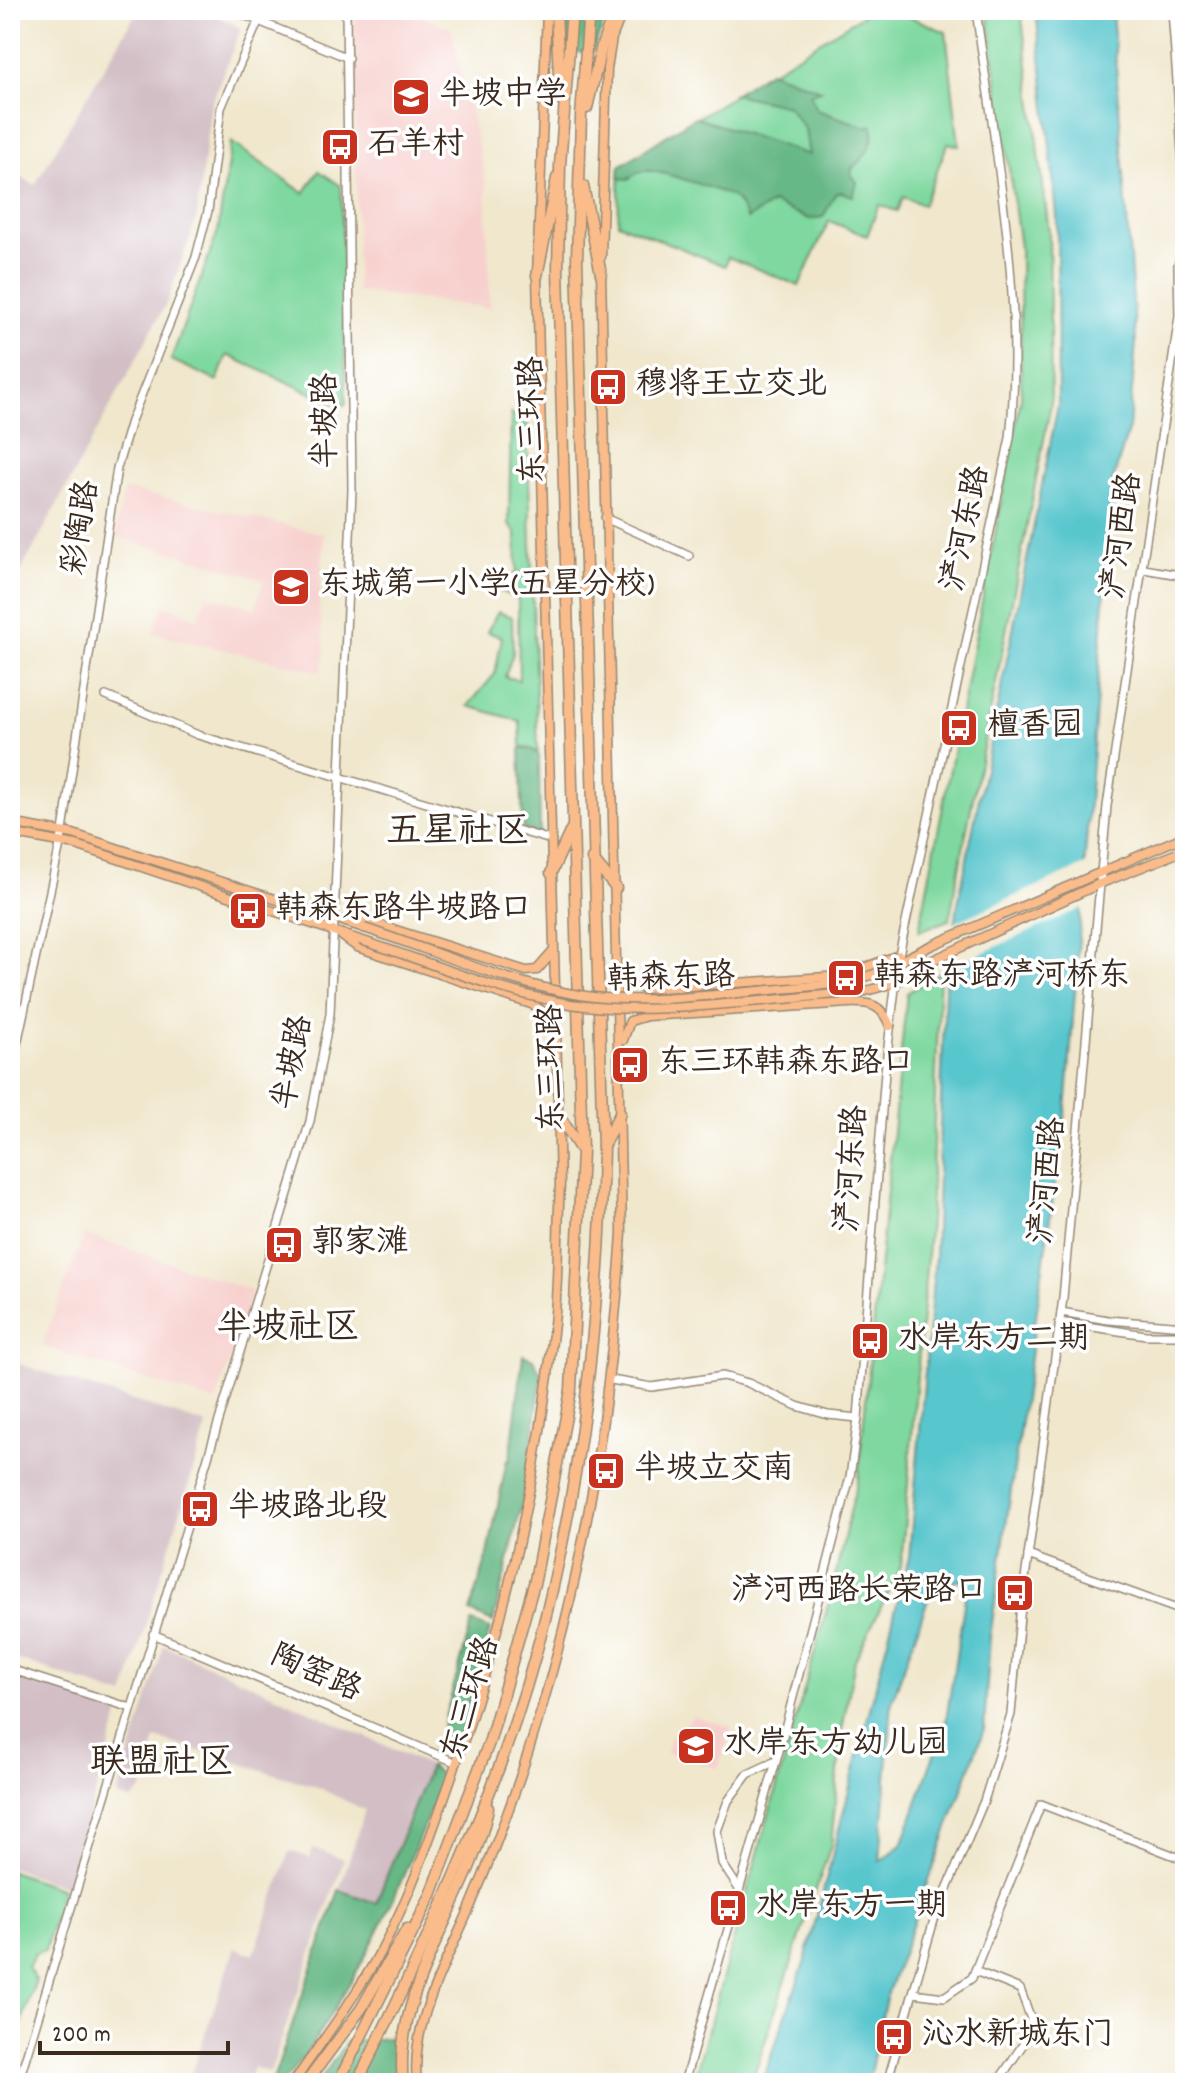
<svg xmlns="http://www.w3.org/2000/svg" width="1195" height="2093" font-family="Dekko,'LXGW WenKai TC',sans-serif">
  <rect width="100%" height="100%" fill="#fff"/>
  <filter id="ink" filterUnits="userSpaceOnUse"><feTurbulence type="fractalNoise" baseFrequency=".0125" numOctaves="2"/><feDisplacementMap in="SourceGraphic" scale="16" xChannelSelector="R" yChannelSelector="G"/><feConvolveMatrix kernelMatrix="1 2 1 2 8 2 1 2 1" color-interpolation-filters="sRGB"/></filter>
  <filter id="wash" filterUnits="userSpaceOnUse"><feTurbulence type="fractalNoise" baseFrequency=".006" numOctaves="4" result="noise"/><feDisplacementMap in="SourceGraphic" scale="32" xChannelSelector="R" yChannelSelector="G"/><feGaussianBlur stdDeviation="1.8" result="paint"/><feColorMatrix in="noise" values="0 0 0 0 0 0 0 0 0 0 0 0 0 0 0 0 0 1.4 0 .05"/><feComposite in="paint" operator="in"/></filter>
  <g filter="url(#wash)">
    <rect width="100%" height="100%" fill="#f0e7cc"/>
    <g fill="#f7d0ce">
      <path d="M355 10H405L451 28 486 182 490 308 357 291Z"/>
      <path d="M124 489 324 534 319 611 325 650 321 672 153 633 164 605 198 619 207 595 255 609 264 580 115 536Z"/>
      <path d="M84 1234 252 1291 216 1402 42 1346Z"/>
      <path d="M693 1716 731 1727 718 1768 666 1753 669 1739Z"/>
    </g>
    <g fill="#d2bec4">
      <path d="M138 10H205L241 28 211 104 196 220 168 300 10 591V171L35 185Z"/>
      <path d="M10 1361 207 1425 124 1696 10 1657Z"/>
      <path d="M164 1645 430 1766 376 1903 339 1890 365 1810 315 1786 156 1738 142 1789 132 1800 117 1796Z"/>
      <path d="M10 1674 121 1709 67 1887 10 1867Z"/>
      <path d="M313 1848 344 1859 270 2073 253 2067 247 2083 224 2077 222 2083H188L235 1948 254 1954 290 1851 310 1858Z"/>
    </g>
    <g fill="#7ed89f" stroke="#5c815e" stroke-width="2">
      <path d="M871 10H894L946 32 959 146 948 143 923 205 903 197 897 211 879 205 867 236 829 221 799 286 728 257 725 266 618 223 620 166Z"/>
      <path d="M987 10H1021L1049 233 1051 404 949 920 919 931 1021 398 1020 247Z"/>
      <path d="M231 142 304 193 319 171 341 186 346 404 340 406 227 355 217 381 171 360 218 231Z"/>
      <path d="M511 414 527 421 538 752 521 746 520 721 468 706 495 674 502 637 487 632 498 612 512 617 513 653 505 677 519 680 518 599 491 587 495 574 513 576 517 572 516 533 509 524Z"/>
      <path d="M940 972 930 1221 901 1566 855 1660 842 1730 831 1845 751 2083H693L829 1602 858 1479 907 993Z"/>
      <path d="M10 1871 62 1889 45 1951 34 1954 28 1968 36 1980 16 2038 10 2035Z"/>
    </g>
    <g fill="#66b886" stroke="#507152" stroke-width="2">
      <path d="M561 10H609L592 53 561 51Z"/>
      <path d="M769 71 821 90 810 94 817 110 866 127 872 125C877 141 864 159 852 168L851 176 857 182 853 196 841 192 835 194 823 217 809 219 773 203 747 219C743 212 740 203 734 198 726 192 663 172 651 171 642 170 634 174 628 179L619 178 620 166 695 117 809 155 805 130 788 106 734 94Z"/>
      <path d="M520 749H531L539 755 540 835 523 829Z"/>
      <path d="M523 1355 533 1359 542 1376 523 1500 493 1622 470 1612 488 1554 507 1460H510Z"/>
      <path d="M472 1622 490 1629 458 1743 451 1750 437 1745Z"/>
      <path d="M430 1766 443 1777C411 1860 380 1939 331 2014 316 2039 302 2063 281 2083H272L339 1890 376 1903Z"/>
      <path d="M398 2037 400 2083H318L346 2042Z"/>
    </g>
    <path fill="#58c6cd" stroke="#4a7876" stroke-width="2" fill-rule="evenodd" d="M1036 10H1112L1136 342 1129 428 1113 480 1067 1099 990 1637 984 1729 886 1998 868 2083H762L806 1958 909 1557 935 1257 946 963 1058 405 1057 215ZM960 1579 965 1598 946 1721 902 1845 880 1861 892 1701 932 1588Z"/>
    <path fill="#f0e7cc" d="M1090 863 1087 906 941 971 949 925Z"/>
  </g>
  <g filter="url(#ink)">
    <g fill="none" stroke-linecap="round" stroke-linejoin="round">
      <g stroke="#968875" stroke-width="10">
        <g id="minor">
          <path d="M232 10 348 58"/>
          <path d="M1172 10 1185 195"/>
          <path d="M1179 10 1185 85"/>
          <path d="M605 518 689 556"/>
          <path d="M1144 569 1185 576"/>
          <path d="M106 696 198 735 551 840"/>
          <path d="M14 1058 63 831 117 468 131 421 196 257 208 211 221 108 258 22"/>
          <path d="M1061 1312 1108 1320 1185 1326"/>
          <path d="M1059 1322 1146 1335H1185"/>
          <path d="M611 1380 652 1387 723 1376 748 1383 797 1406 828 1415 858 1418"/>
          <path d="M1028 1555 1185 1612"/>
          <path d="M153 1634 457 1763"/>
          <path d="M10 1669 131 1708"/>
          <path d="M739 1889 722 1863 717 1831 728 1801 748 1774 776 1761"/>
          <path d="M975 1971 1020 1989 1031 2019 1026 2040 997 2083"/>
          <path d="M913 1993 944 1997 972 1978 1041 1804 1185 1860"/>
          <path d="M18 2083 310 1121 330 1014 352 490 346 10"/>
          <path d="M684 2083 779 1751 850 1477 858 1418 885 1072 899 955 1010 438C1025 295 995 152 976 10"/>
          <path d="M887 2083 934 1920 984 1801 1011 1714 1020 1616 1063 1298 1107 806 1179 316 1178 265 1185 245"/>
        </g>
      </g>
      <g stroke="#968875" stroke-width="11">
        <g id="major">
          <path d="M601 257 607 69 612 38 623 10"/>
          <path d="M10 823 73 834 364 928"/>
          <path d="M10 833 76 845 360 940"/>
          <path d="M349 921H367L526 971 537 970 552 953"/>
          <path d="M342 936 357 947 534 1005 548 1015 554 1025"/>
          <path d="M621 972 630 985 646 989 841 976 899 955"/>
          <path d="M793 988 834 984 872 975 930 946 1185 836"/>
          <path d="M795 998 866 991 895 983 933 960 1099 884 1185 850"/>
          <path d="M623 1040 630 1021 647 1016 849 1003C871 1002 882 1005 890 1026"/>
          <path d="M293 2083C323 2040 355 1998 380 1952 409 1899 429 1841 449 1784 502 1635 538 1482 554 1324 559 1278 557 1232 560 1185L537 276 547 10"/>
          <path d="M417 2083C410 2021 448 1960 471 1905 494 1851 515 1795 532 1740 585 1572 610 1408 622 1233L601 271"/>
        </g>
      </g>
      <g stroke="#968875" stroke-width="13">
        <g id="highway">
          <path d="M556 10 560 100"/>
          <path d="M587 108 602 45 615 10"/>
          <path d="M583 186 601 274"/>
          <path d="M537 276 557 178"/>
          <path d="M592 859 616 888"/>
          <path d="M551 873 572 828"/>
          <path d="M558 1114 581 1150"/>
          <path d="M603 1146 620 1113"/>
          <path d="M306 2083 361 2009 407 1929"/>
          <path d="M338 2083 431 1895 490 1740 535 1580 571 1390 582 1152 558 269 560 165 572 10"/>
          <path d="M357 2083C405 1987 451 1891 490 1791 570 1588 599 1364 603 1148L577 260 581 116 589 10"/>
          <path d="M403 2083C392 1987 471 1897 488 1808"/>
        </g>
      </g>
      <use href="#minor" stroke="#fff" stroke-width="7"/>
      <use href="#major" stroke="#fabc8b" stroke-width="8"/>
      <use href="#highway" stroke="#fabc8b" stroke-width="10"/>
      <g stroke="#968875" stroke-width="11" stroke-linecap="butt">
        <g id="major-bridge">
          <path d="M364 928C435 951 513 986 586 996 654 1005 725 993 793 988"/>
          <path d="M360 940C427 961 495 991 564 1003 640 1016 719 1004 795 998"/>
        </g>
      </g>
      <use href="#major-bridge" stroke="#fabc8b" stroke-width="8"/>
    </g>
  </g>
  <defs>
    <g id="school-square" transform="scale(2)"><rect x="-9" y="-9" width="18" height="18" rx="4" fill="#c8321e" stroke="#fff"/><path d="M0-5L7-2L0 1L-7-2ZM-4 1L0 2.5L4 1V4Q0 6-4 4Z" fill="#fff"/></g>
    <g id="bus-square" transform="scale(2)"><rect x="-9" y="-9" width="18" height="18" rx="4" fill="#c8321e" stroke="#fff"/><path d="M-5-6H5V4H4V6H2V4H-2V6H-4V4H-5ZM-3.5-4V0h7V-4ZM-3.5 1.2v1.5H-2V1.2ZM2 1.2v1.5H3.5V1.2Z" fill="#fff"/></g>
  </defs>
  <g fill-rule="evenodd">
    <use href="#school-square" x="411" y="97"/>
    <use href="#bus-square" x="340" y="147"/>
    <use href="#bus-square" x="608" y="387"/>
    <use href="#school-square" x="291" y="587"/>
    <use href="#bus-square" x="959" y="728"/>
    <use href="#bus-square" x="248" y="911"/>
    <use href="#bus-square" x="846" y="978"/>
    <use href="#bus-square" x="630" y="1065"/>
    <use href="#bus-square" x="284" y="1245"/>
    <use href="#bus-square" x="870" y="1341"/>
    <use href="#bus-square" x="606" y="1471"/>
    <use href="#bus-square" x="200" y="1509"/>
    <use href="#bus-square" x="1015" y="1593"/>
    <use href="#school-square" x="696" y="1746"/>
    <use href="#bus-square" x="728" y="1908"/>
    <use href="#bus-square" x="894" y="2037"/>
  </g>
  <g text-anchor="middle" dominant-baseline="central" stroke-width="7" stroke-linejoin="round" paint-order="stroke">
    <g font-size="32" fill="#3b2a1e" stroke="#fff" text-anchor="start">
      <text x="439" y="97">半坡中学</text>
      <text x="368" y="147">石羊村</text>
      <text x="636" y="387">穆将王立交北</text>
      <text x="319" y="587">东城第一小学(五星分校)</text>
      <text x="987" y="728">檀香园</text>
      <text x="276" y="911">韩森东路半坡路口</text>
      <text x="874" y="978">韩森东路浐河桥东</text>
      <text x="658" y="1065">东三环韩森东路口</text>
      <text x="312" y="1245">郭家滩</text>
      <text x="898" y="1341">水岸东方二期</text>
      <text x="634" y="1471">半坡立交南</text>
      <text x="228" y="1509">半坡路北段</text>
      <text x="987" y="1593" text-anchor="end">浐河西路长荣路口</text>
      <text x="724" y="1746">水岸东方幼儿园</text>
      <text x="756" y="1908">水岸东方一期</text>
      <text x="922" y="2037">沁水新城东门</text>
    </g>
    <g font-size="32" fill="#3b2a1e" stroke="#fff">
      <text transform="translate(535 420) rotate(-91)">东三环路</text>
      <text transform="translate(328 421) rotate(-90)">半坡路</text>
      <text transform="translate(83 528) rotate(-81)">彩陶路</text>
      <text transform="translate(968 529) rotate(-78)">浐河东路</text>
      <text transform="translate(1124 536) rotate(-82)">浐河西路</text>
      <text transform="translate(671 980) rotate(-2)">韩森东路</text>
      <text transform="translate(295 1063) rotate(-79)">半坡路</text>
      <text transform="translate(554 1068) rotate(-91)">东三环路</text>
      <text transform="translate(854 1169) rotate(-86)">浐河东路</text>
      <text transform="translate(1050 1181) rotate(-84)">浐河西路</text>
      <text transform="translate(315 1675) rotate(24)">陶窑路</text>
      <text transform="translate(473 1699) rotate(-73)">东三环路</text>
    </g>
    <g font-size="36" fill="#3b2a1e" stroke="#fff">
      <text x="458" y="834">五星社区</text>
      <text x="288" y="1330">半坡社区</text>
      <text x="162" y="1765">联盟社区</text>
    </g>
  </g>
  <rect width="1195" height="2093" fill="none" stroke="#fff" stroke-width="40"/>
  <path d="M40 2041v12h188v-12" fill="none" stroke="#3b2a1e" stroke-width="4"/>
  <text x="52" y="2041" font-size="24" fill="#3b2a1e" stroke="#ffffff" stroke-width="6" paint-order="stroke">200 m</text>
</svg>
